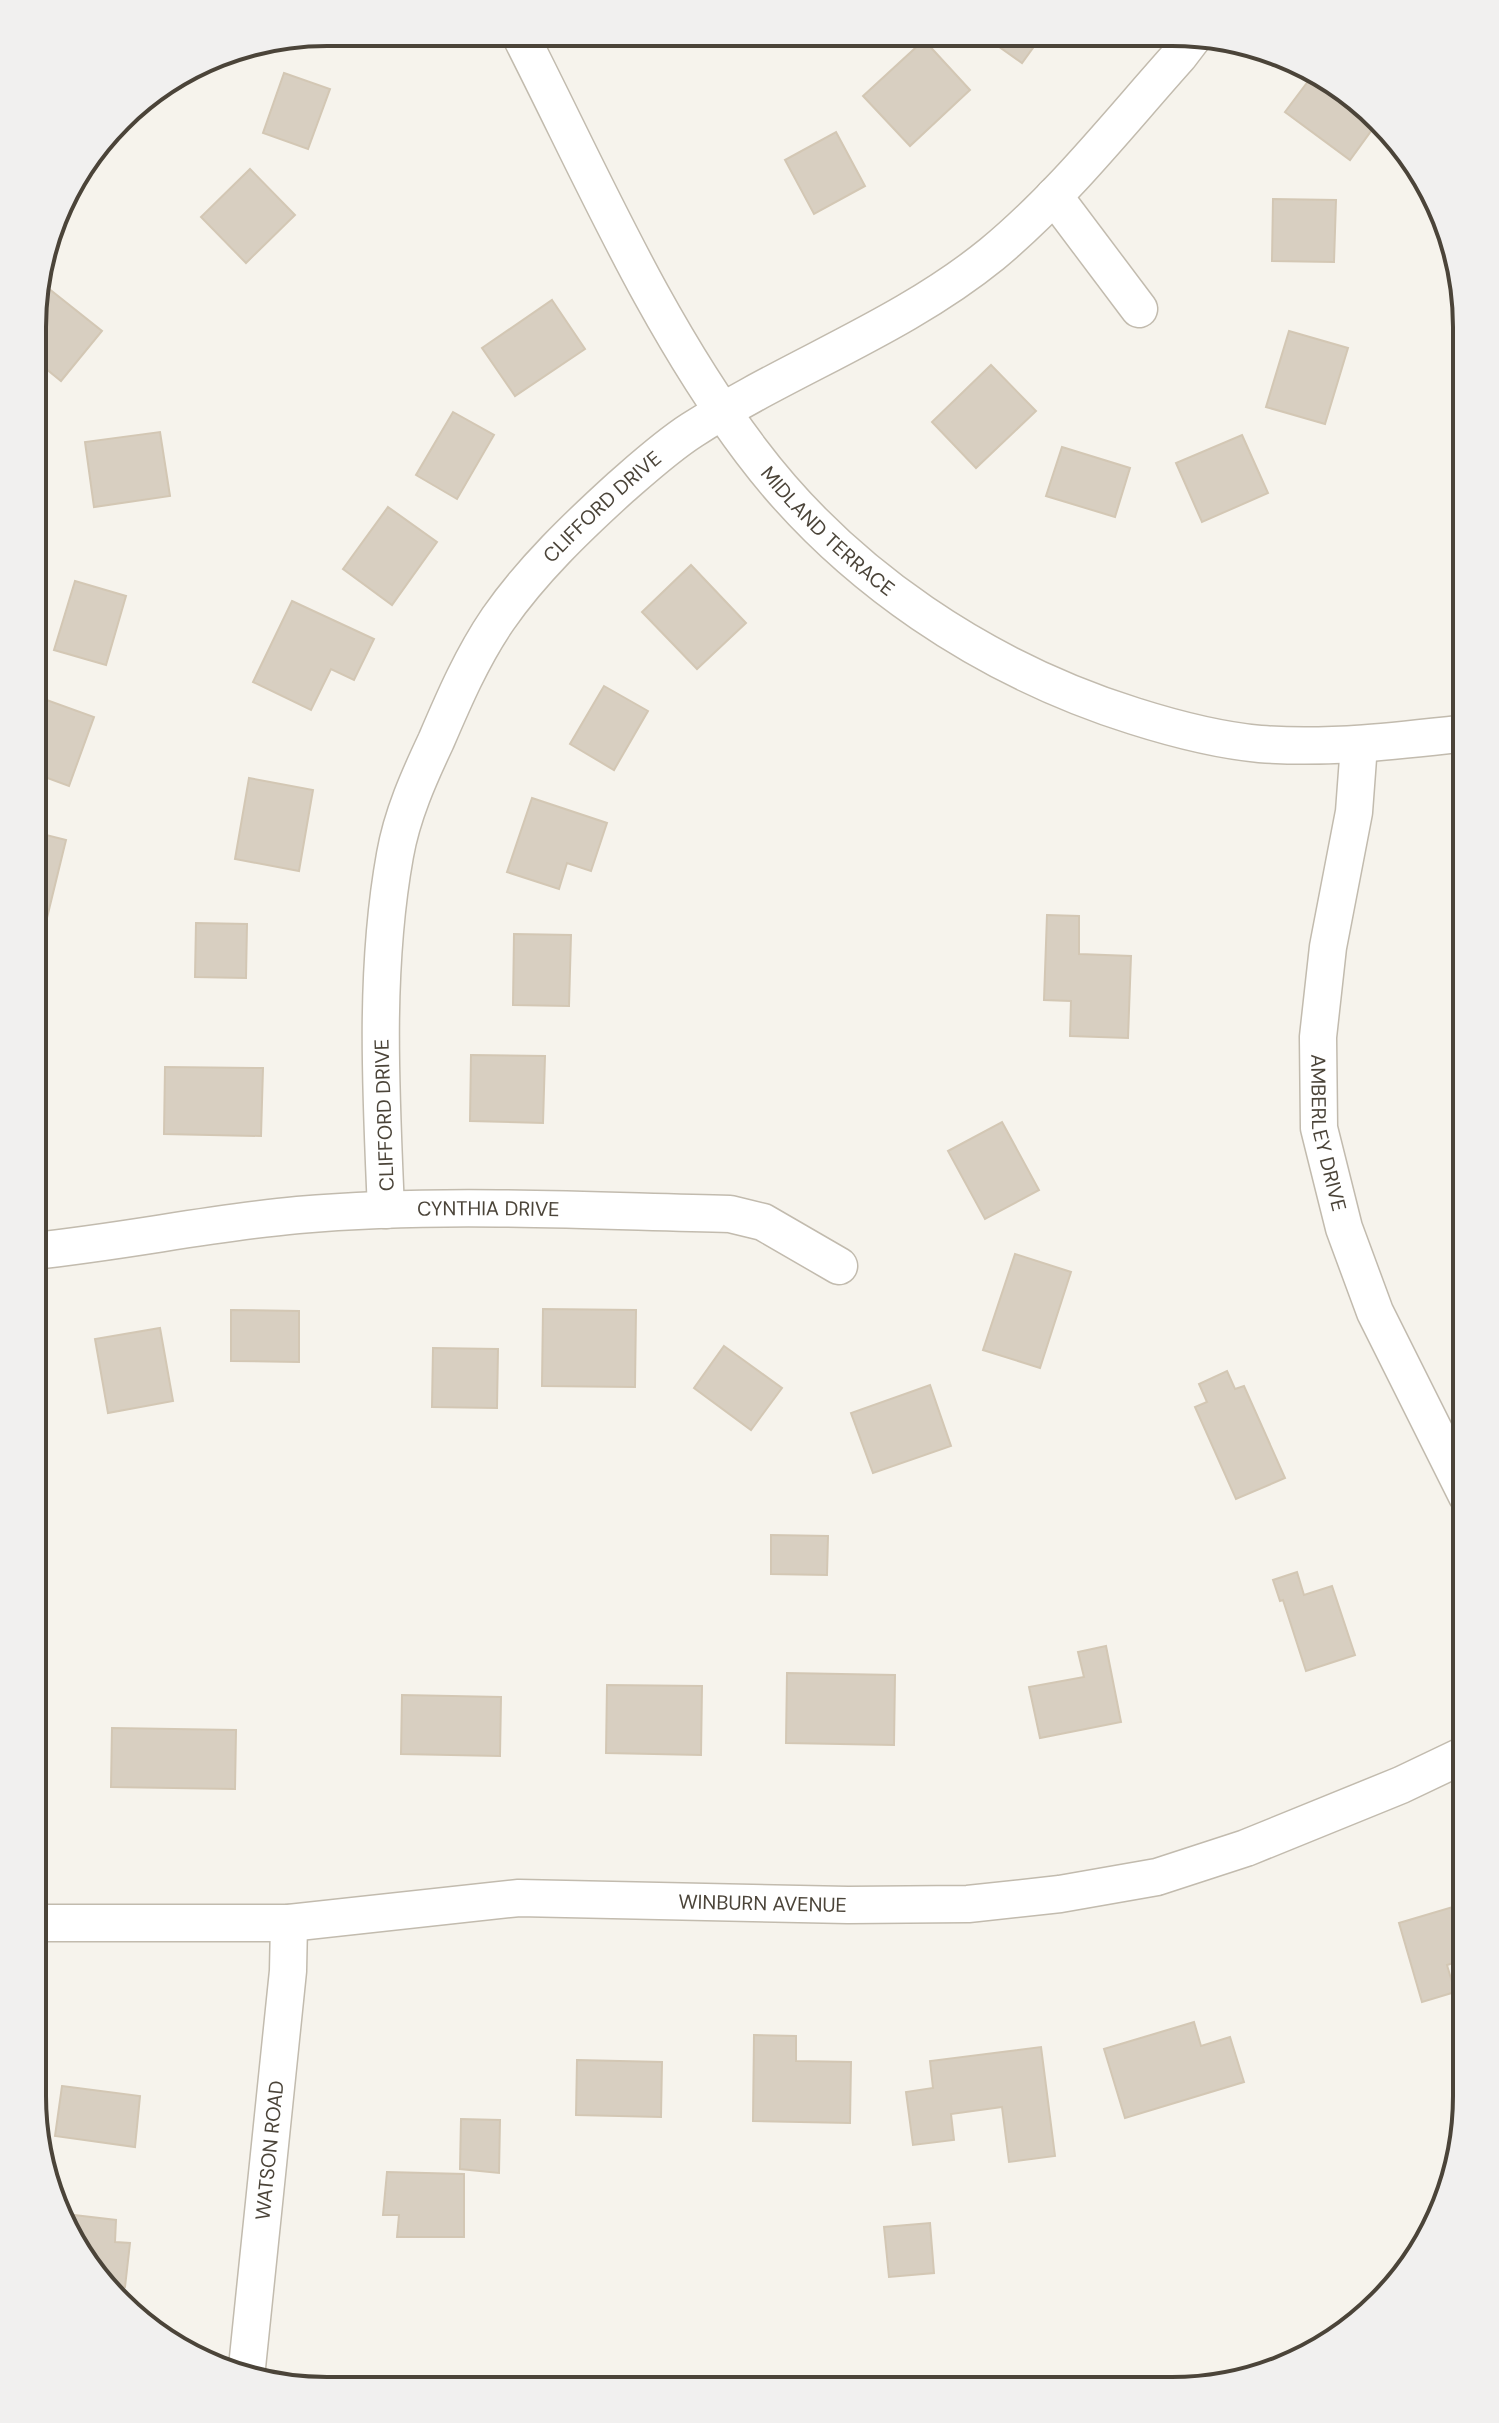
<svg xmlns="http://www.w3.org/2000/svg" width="1499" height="2423" font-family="'DM Sans',sans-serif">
  <rect width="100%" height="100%" fill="#f6f3ec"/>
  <g fill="#d8cfc1" stroke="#d3c7b4" stroke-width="2">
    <path d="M981 34H1043L1022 63Z"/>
    <path d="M924 40 970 90 910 146 863 96Z"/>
    <path d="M1315 72 1352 93 1379 120 1350 160 1285 112Z"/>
    <path d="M284 73 330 89 308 149 263 133Z"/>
    <path d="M836 132 865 186 814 214 785 160Z"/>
    <path d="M250 169 295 215 246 263 201 217Z"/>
    <path d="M1273 199 1336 200 1334 262 1272 261Z"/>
    <path d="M48 288 102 331 61 381 34 359V305Z"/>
    <path d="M552 300 585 349 515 396 482 348Z"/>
    <path d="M1289 331 1348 348 1325 424 1266 407Z"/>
    <path d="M991 365 1036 411 976 468 932 422Z"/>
    <path d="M453 412 494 435 457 499 416 475Z"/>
    <path d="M160 432 170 496 94 507 85 442Z"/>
    <path d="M1242 435 1268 493 1202 522 1176 463Z"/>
    <path d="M1062 447 1130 468 1115 517 1046 496Z"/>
    <path d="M388 507 437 542 392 605 343 569Z"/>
    <path d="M691 565 746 623 697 669 642 612Z"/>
    <path d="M75 581 126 596 106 665 54 650Z"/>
    <path d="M292 601 374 639 354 680 331 669 311 710 253 682Z"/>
    <path d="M604 686 648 711 614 770 570 744Z"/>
    <path d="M41 698 94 717 69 786 34 773V718Z"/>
    <path d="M249 778 313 790 299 871 235 859Z"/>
    <path d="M532 798 607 823 591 871 567 863 559 889 507 872Z"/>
    <path d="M34 832 66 840 44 930 34 928Z"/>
    <path d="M1047 915 1079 916V954L1131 956 1128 1038 1070 1036 1071 1001 1044 1000Z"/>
    <path d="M196 923 247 924 246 978 195 977Z"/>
    <path d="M514 934 571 935 569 1006 513 1005Z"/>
    <path d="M1460 1013H1467V1140H1458Z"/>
    <path d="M471 1055 545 1056 543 1123 470 1121Z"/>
    <path d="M165 1067 263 1068 261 1136 164 1134Z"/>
    <path d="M1002 1122 1039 1190 985 1219 948 1151Z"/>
    <path d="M1015 1254 1071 1272 1040 1368 983 1350Z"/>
    <path d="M543 1309 636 1310 635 1387 542 1386Z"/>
    <path d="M231 1310 299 1311V1362L231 1361Z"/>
    <path d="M160 1328 173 1401 108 1413 95 1339Z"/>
    <path d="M724 1346 782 1388 751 1430 694 1388Z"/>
    <path d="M433 1348 498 1349 497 1408 432 1407Z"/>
    <path d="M1227 1371 1235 1389 1244 1386 1285 1478 1236 1499 1195 1407 1207 1402 1199 1384Z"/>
    <path d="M930 1385 951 1446 873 1473 851 1413Z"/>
    <path d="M771 1535 828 1536 827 1575 771 1574Z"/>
    <path d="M1297 1572 1304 1595 1332 1586 1355 1655 1306 1671 1283 1600 1280 1601 1273 1580Z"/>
    <path d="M1106 1646 1121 1722 1040 1738 1029 1687 1084 1677 1078 1652Z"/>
    <path d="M787 1673 895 1675 894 1745 786 1743Z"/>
    <path d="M607 1685 702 1686 701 1755 606 1753Z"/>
    <path d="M402 1695 501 1697 500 1756 401 1754Z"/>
    <path d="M112 1728 236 1730 235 1789 111 1787Z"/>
    <path d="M1466 1903V1959L1447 1965 1455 1992 1422 2002 1399 1923Z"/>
    <path d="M1194 2022 1201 2046 1230 2037 1244 2082 1125 2118 1104 2049Z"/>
    <path d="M754 2035 796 2036V2061L851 2062 850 2123 753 2121Z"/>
    <path d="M1041 2047 1055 2156 1009 2162 1002 2107 951 2114 954 2140 913 2145 906 2092 933 2088 930 2061Z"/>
    <path d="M577 2060 662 2062 661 2117 576 2115Z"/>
    <path d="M62 2086 140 2096 135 2147 55 2136Z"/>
    <path d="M461 2119 500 2120 499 2173 460 2169Z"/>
    <path d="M387 2172 464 2174V2237H397L399 2215H383Z"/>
    <path d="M57 2213 116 2220 115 2242 130 2243 125 2287 102 2285 93 2276Z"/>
    <path d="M930 2223 934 2273 889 2277 884 2227Z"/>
  </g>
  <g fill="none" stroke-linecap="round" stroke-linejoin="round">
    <g stroke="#c2bbae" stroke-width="39">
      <g id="street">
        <path id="s1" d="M519 33C591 174 655 324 751 451 846 577 985 669 1134 716 1175 729 1217 740 1260 744 1330 749 1398 741 1467 733"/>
        <path d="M1054 196 1139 309"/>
        <path id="s2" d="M1359 745 1354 812 1328 947 1318 1037 1319 1128 1344 1228 1375 1312 1467 1496"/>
        <path id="s3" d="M386 1210C381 1092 374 971 395 855 402 815 419 777 436 741 454 699 472 657 498 619 532 570 577 527 621 487 644 467 667 446 692 430 790 367 901 328 992 254 1062 196 1119 123 1179 56L1195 35"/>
        <path id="s4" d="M33 1251C122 1242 210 1223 298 1215 442 1202 587 1211 730 1214L763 1222 839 1266"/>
        <path id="s5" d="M32 1923H289L519 1898 848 1905 968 1904 1060 1894 1157 1877 1246 1848 1401 1785 1466 1754"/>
        <path id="s6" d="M246 2377 288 1971 289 1923"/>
      </g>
    </g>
    <use href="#street" stroke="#fff" stroke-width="36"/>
  </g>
  <g text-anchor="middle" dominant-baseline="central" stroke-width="6" stroke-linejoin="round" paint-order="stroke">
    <g font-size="20" fill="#4b4439" stroke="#fff">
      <text stroke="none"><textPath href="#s3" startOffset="768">CLIFFORD DRIVE</textPath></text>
      <text stroke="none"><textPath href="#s1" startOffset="590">MIDLAND TERRACE</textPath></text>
      <text transform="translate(384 1115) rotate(-92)">CLIFFORD DRIVE</text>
      <text stroke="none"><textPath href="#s2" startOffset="392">AMBERLEY DRIVE</textPath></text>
      <text stroke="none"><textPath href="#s4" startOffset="458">CYNTHIA DRIVE</textPath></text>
      <text stroke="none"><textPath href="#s5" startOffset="732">WINBURN AVENUE</textPath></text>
      <text stroke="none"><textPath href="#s6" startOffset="228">WATSON ROAD</textPath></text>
    </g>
  </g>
  <path d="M0 0H1499V2423H0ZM327 46H1172A281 281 0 0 1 1453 327V2096A281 281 0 0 1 1172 2377H327A281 281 0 0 1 46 2096V327A281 281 0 0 1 327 46Z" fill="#f1f0ef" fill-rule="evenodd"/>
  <path fill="none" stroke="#4b4439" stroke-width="4" d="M327 46H1172A281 281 0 0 1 1453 327V2096A281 281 0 0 1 1172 2377H327A281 281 0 0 1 46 2096V327A281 281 0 0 1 327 46Z"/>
</svg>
